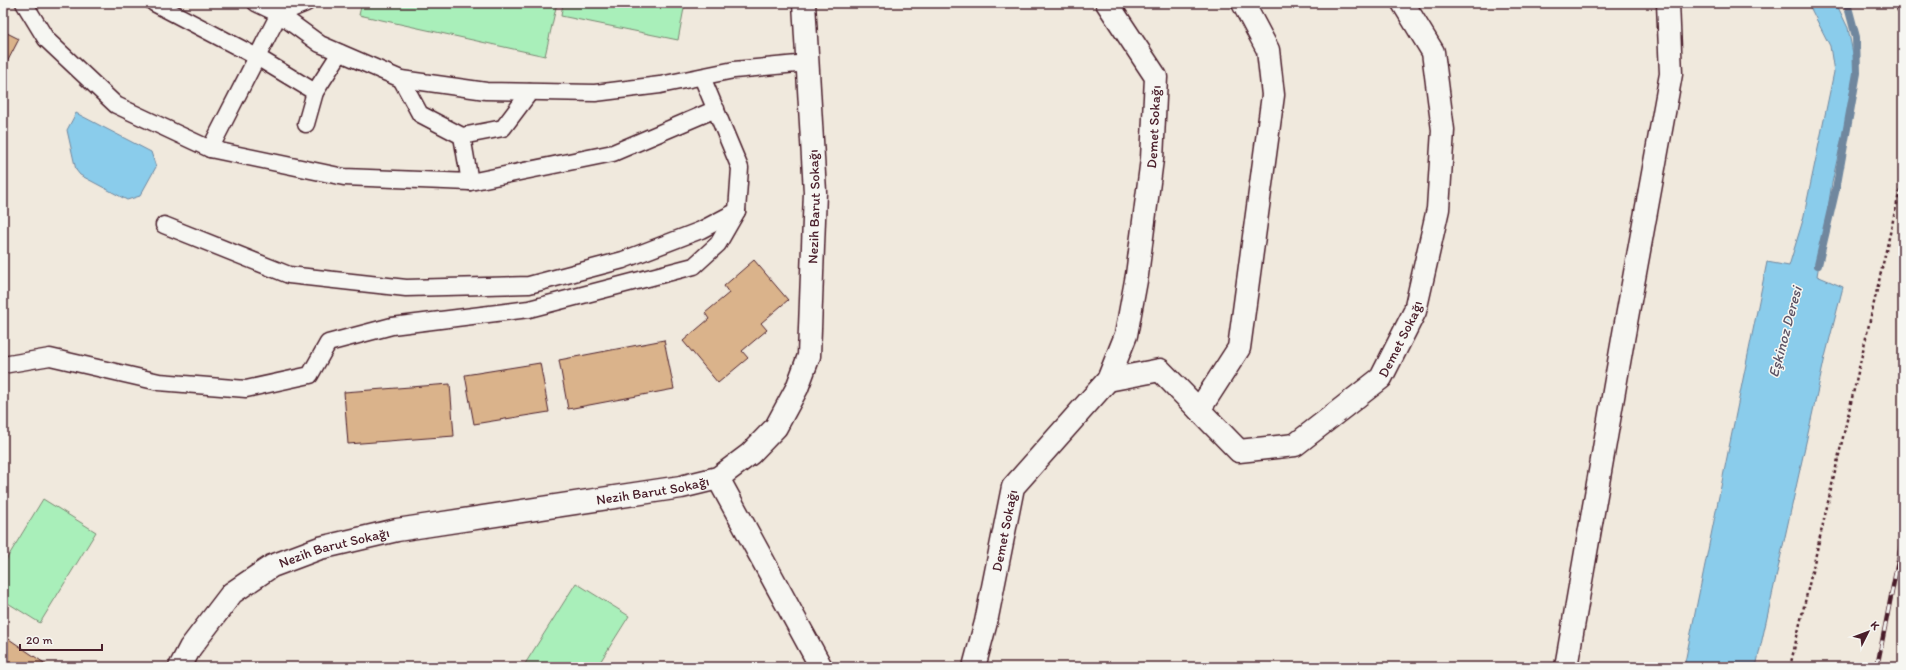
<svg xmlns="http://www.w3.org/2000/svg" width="1906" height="670" font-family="Itim,sans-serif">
  <rect width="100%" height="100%" fill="#f0e9dd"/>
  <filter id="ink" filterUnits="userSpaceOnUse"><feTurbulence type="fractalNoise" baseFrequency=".025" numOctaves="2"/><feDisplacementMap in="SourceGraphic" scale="8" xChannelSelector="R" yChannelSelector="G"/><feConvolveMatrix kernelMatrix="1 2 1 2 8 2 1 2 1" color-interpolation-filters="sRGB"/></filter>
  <g filter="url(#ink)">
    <g fill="#a9efba" stroke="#7a8772">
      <path d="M362 3H557L545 56 359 15Z"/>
      <path d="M563 3H685L678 40 561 16Z"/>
      <path d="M43 499 96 532 40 623 3 600V565Z"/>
      <path d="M576 583 629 616 597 667H523Z"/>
    </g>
    <g fill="#8acceb" stroke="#70879e">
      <path d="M1808 3H1836L1848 28 1855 64 1852 92 1832 183 1817 276 1843 287 1825 357 1756 667H1684L1767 262 1789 266 1803 220 1834 72 1830 46Z"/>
      <path d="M76 113 151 152 156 167 140 196 127 200 80 175 76 170 67 130Z"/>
    </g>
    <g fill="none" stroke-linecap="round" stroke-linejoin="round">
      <path stroke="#70879e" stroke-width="8" d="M1818 265 1837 184 1857 73 1856 37 1847 3"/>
    </g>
    <g fill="#dab38b" stroke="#4a1f2b">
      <path d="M3 31 19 39 3 70Z"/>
      <path d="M754 260 788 300 761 323 767 330 742 351 748 358 718 383 683 341 709 319 705 313 729 293 724 286Z"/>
      <path d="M664 340 674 389 568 409 559 360Z"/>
      <path d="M540 363 549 412 474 424 465 375Z"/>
      <path d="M450 384 454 436 348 444 344 392Z"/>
      <path d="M3 635 50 667H3Z"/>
    </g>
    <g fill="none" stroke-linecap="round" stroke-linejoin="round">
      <g stroke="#4a1f2b" stroke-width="19">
        <g id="service">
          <path d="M24 3 46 39 116 105 210 149 344 177 470 182 613 153 716 109"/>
          <path d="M154 3 257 57 315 92"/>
          <path d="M256 3 279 14 320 44 401 79 486 91 595 93 660 85 734 70 808 63"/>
          <path d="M401 79 420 114 462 136 503 128 530 92"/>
          <path d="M306 124 315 92 340 53"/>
          <path d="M462 136 470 182"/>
          <path d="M210 149 279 14 306 3"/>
          <path d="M164 225 289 275 406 288 529 285 623 260 701 230 737 211"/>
          <path d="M3 365 50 357 159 382 246 389 310 375 328 343 392 326 529 309 694 266 718 244 737 211 740 168 702 77"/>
        </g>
      </g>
      <g stroke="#4a1f2b" stroke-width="25">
        <g id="minor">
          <path id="s1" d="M1108 380 1160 370 1239 451 1295 445 1381 378 1415 311 1438 209 1443 130 1433 52 1403 3"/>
          <path d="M1199 410 1239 348 1273 95 1268 50 1243 3"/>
          <path d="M718 478 821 667"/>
          <path id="s2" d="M180 667 190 648 232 593 272 566 320 548 397 530 681 487 718 478 750 454 776 427 797 388 809 356 815 192 804 3"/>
          <path id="s3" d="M974 667 986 622 1013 487 1108 380 1126 335 1137 275 1152 159 1156 77 1107 3"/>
          <path d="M1566 667 1625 328 1671 74 1668 3"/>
        </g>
      </g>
      <g stroke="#4a1f2b" stroke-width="2.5" stroke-dasharray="3 3" stroke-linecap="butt">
        <path d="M1895 3 1903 24"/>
        <path d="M1790 667 1903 177"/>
      </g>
      <use href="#service" stroke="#f6f6f2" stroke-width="16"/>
      <use href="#minor" stroke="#f6f6f2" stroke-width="22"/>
      <g stroke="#4a1f2b" stroke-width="4.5">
        <path id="rail" d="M1877 667 1903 536"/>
      </g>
      <use href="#rail" stroke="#f6f6f2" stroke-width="3" stroke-dasharray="9" stroke-linecap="butt"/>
    </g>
  </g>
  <g text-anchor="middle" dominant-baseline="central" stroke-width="3" stroke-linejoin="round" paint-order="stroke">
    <g font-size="14" fill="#4a1f2b" stroke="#f6f6f2">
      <text stroke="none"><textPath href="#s3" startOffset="586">Demet Sokağı</textPath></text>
      <text stroke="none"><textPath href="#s2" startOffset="900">Nezih Barut Sokağı</textPath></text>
      <text stroke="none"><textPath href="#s1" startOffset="375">Demet Sokağı</textPath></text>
      <text stroke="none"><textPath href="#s2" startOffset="528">Nezih Barut Sokağı</textPath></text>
      <text stroke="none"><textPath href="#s3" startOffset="140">Demet Sokağı</textPath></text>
      <text stroke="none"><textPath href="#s2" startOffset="204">Nezih Barut Sokağı</textPath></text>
    </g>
    <g font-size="15" font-style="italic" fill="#5d5365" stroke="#f6f6f2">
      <text transform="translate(1785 332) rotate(-75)">Eşkinoz Deresi</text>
    </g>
  </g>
  <rect width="1906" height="670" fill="none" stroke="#f6f6f2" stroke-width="16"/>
  <rect x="8" y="8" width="1890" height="654" fill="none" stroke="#4a1f2b" stroke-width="1.5" filter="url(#ink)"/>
  <g transform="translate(1868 632) rotate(48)" stroke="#f6f6f2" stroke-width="3" paint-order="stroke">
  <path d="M0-3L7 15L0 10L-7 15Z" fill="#4a1f2b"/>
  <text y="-6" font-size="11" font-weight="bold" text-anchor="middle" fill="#4a1f2b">K</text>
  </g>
  <path d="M20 644v6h82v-6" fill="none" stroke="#4a1f2b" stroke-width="2"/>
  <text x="26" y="644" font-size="12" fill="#4a1f2b" stroke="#f6f6f2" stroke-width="3" paint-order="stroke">20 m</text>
</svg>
